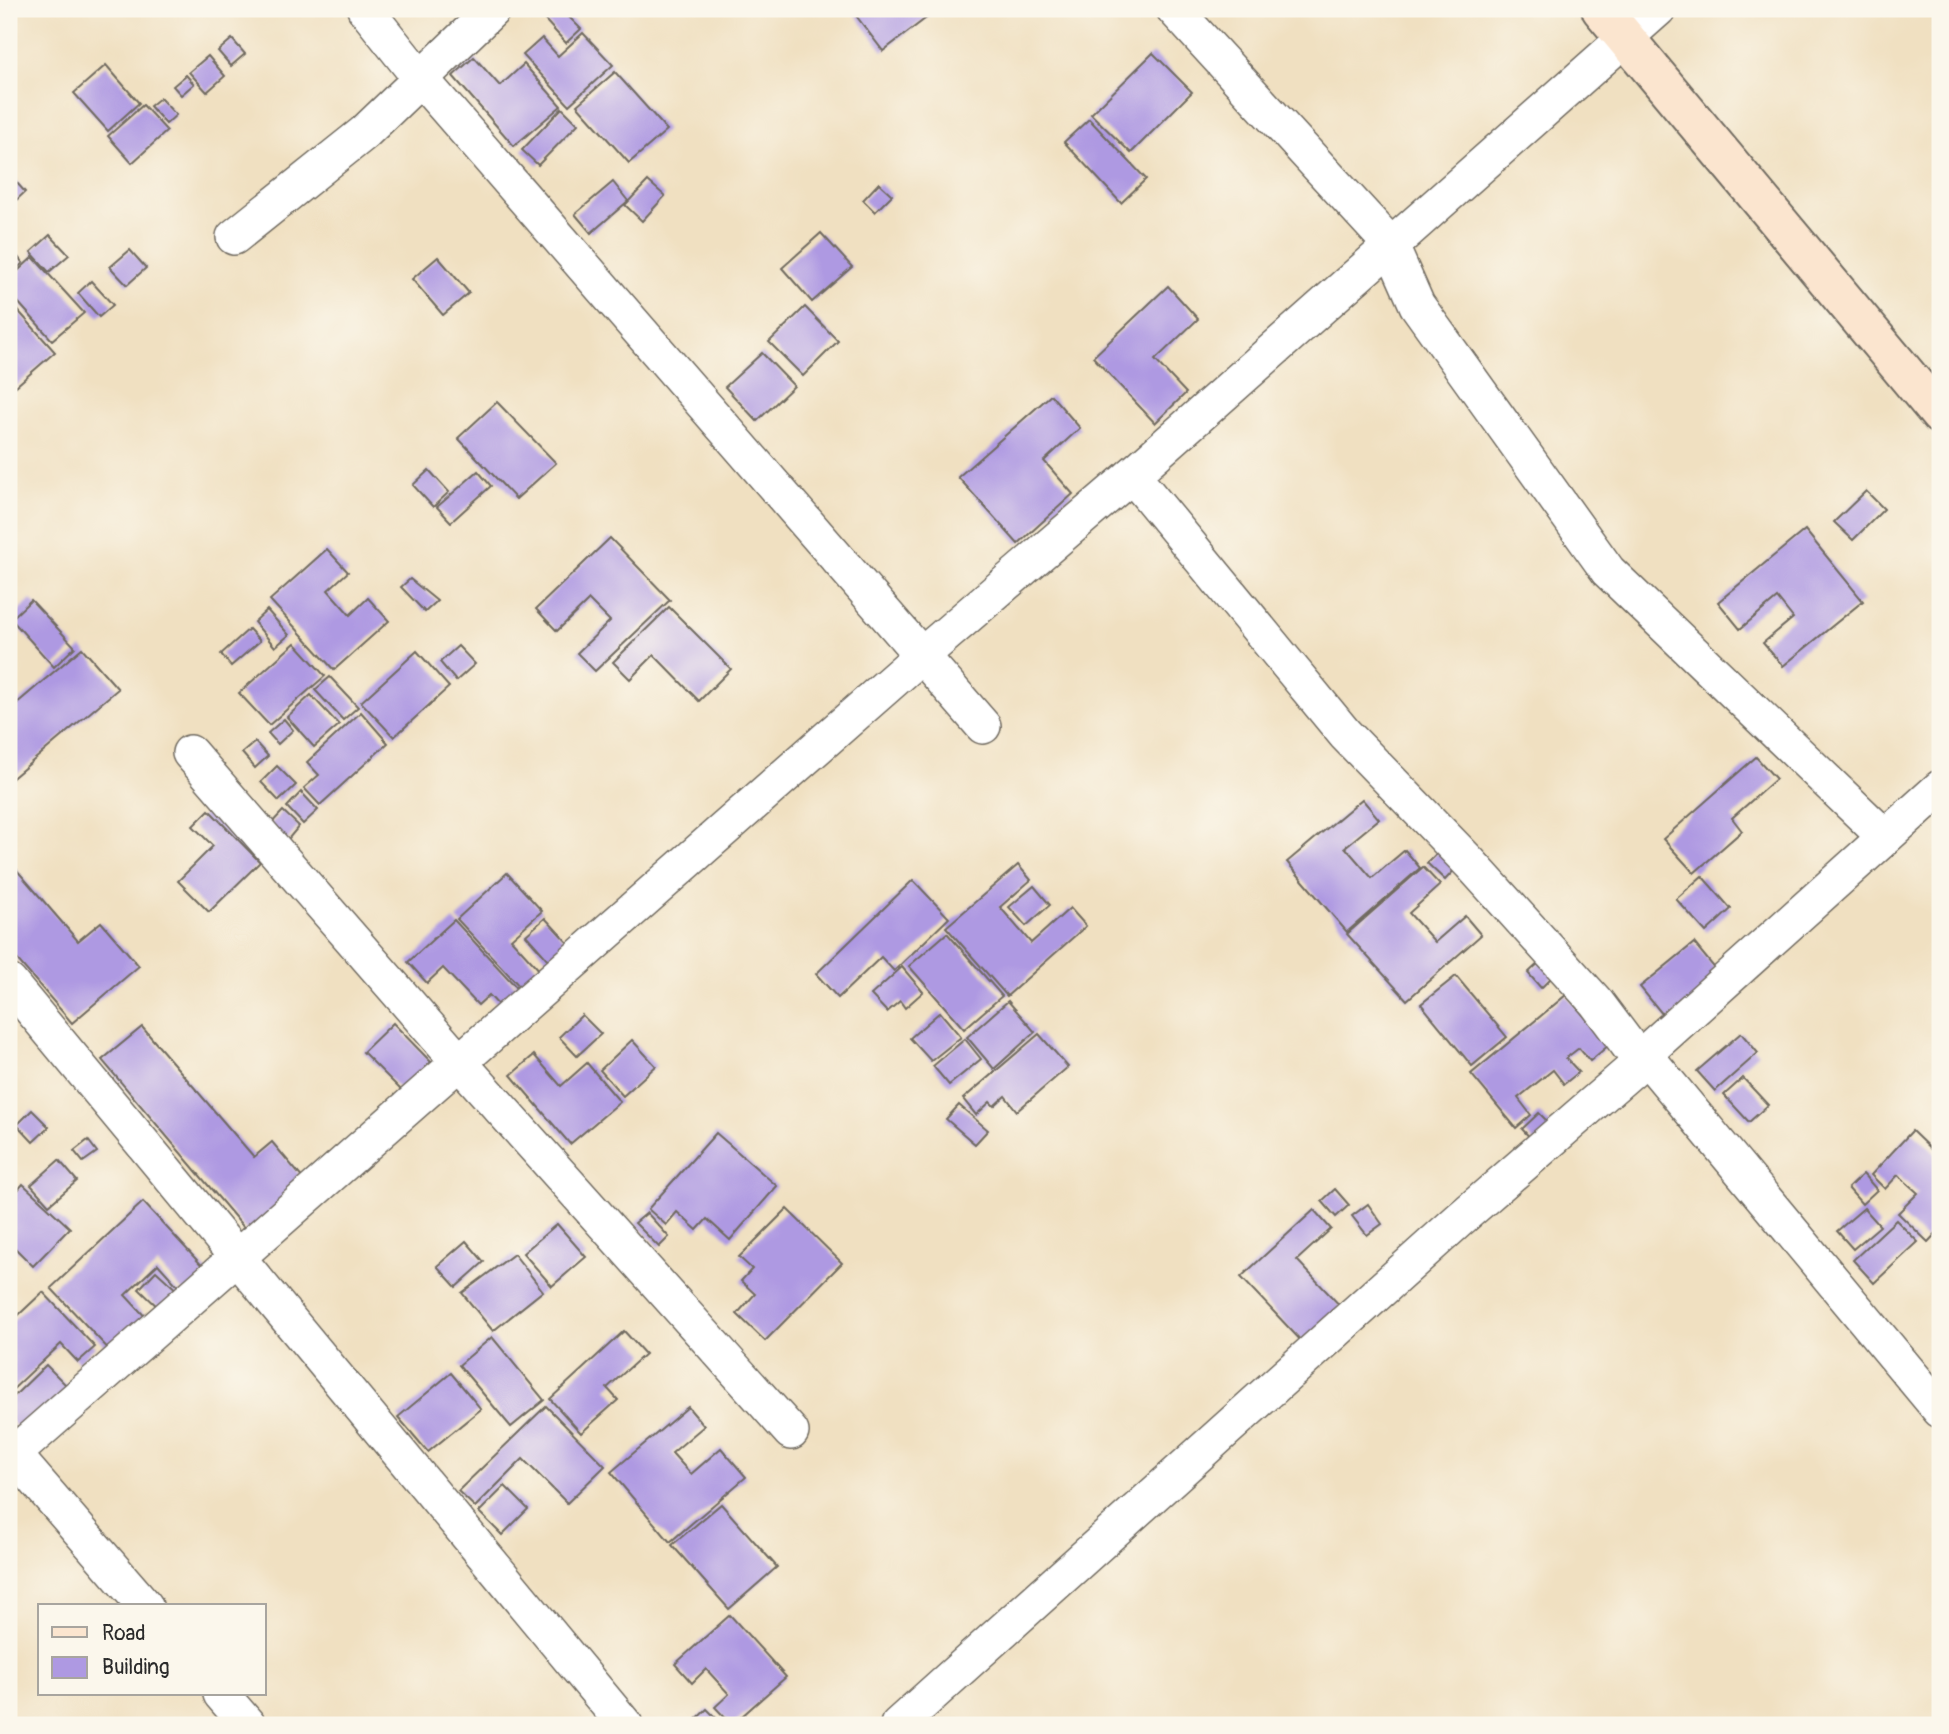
<svg xmlns="http://www.w3.org/2000/svg" width="1949" height="1734" font-family="Pangolin,sans-serif">
  <rect width="100%" height="100%" fill="#fbf7ec"/>
  <filter id="ink" filterUnits="userSpaceOnUse"><feTurbulence type="fractalNoise" baseFrequency=".0143" numOctaves="2"/><feDisplacementMap in="SourceGraphic" scale="14" xChannelSelector="R" yChannelSelector="G"/><feConvolveMatrix kernelMatrix="1 2 1 2 8 2 1 2 1" color-interpolation-filters="sRGB"/></filter>
  <filter id="wash" filterUnits="userSpaceOnUse"><feTurbulence type="fractalNoise" baseFrequency=".00686" numOctaves="4" result="noise"/><feDisplacementMap in="SourceGraphic" scale="28" xChannelSelector="R" yChannelSelector="G"/><feGaussianBlur stdDeviation="1.57" result="paint"/><feColorMatrix in="noise" values="0 0 0 0 0 0 0 0 0 0 0 0 0 0 0 0 0 1.4 0 .05"/><feComposite in="paint" operator="in"/></filter>
  <g filter="url(#wash)">
    <rect width="100%" height="100%" fill="#f0e0c1"/>
    <g id="blocks">
      <g fill="#ae99e2">
        <path d="M557 9H561L581 29 566 43 545 20Z"/>
        <path d="M860 9H938L883 51 854 13Z"/>
        <path d="M583 33 613 65 569 105 523 55 542 38 558 56Z"/>
        <path d="M232 39 245 54 231 66 218 51Z"/>
        <path d="M1153 53 1192 92 1131 153 1091 114Z"/>
        <path d="M208 56 225 76 207 92 189 72Z"/>
        <path d="M474 57 500 86 524 64 561 106 514 146 453 76Z"/>
        <path d="M106 65 139 103 108 131 74 93Z"/>
        <path d="M615 72 667 130 629 163 577 105Z"/>
        <path d="M186 75 194 84 181 95 173 86Z"/>
        <path d="M160 98 176 115 166 124 150 106Z"/>
        <path d="M143 105 167 131 132 163 108 136Z"/>
        <path d="M562 108 578 124 538 165 522 150Z"/>
        <path d="M1089 119 1146 179 1121 203 1064 142Z"/>
        <path d="M9 174 25 192 9 207Z"/>
        <path d="M648 181 665 196 642 221 625 205Z"/>
        <path d="M613 182 628 201 591 233 575 214Z"/>
        <path d="M879 183 892 195 875 212 863 200Z"/>
        <path d="M821 233 852 267 812 302 782 268Z"/>
        <path d="M50 235 69 255 49 272 31 252Z"/>
        <path d="M9 247 23 263 9 276Z"/>
        <path d="M130 250 146 268 127 285 110 267Z"/>
        <path d="M33 257 84 313 52 340 9 292V279Z"/>
        <path d="M438 257 469 293 443 315 412 279Z"/>
        <path d="M91 281 113 305 99 317 78 293Z"/>
        <path d="M1168 286 1198 319 1155 360 1186 393 1155 423 1093 357Z"/>
        <path d="M14 306 55 352 16 386 9 378V311Z"/>
        <path d="M805 307 838 341 803 376 769 342Z"/>
        <path d="M762 353 794 386 757 421 725 387Z"/>
        <path d="M1051 395 1080 428 1044 461 1073 494 1018 544 958 477Z"/>
        <path d="M497 402 556 463 516 499 458 438Z"/>
        <path d="M429 470 449 492 433 507 413 485Z"/>
        <path d="M478 471 491 486 451 522 437 507Z"/>
        <path d="M1866 491 1884 509 1853 540 1834 522Z"/>
        <path d="M1805 530 1863 601 1783 666 1763 643 1793 618 1777 598 1740 629 1718 602Z"/>
        <path d="M610 538 670 600 595 671 577 653 610 621 589 600 557 631 536 609Z"/>
        <path d="M327 549 348 572 328 590 350 615 368 598 389 621 334 670 270 600Z"/>
        <path d="M410 579 437 601 425 612 401 587Z"/>
        <path d="M31 600 75 647 54 667 11 619Z"/>
        <path d="M669 607 731 669 699 701 654 655 630 679 613 662Z"/>
        <path d="M267 610 289 635 275 647 254 622Z"/>
        <path d="M249 629 260 641 231 666 221 654Z"/>
        <path d="M295 643 325 676 269 725 239 693Z"/>
        <path d="M458 646 475 664 456 681 440 662Z"/>
        <path d="M82 648 118 689 9 781V710Z"/>
        <path d="M417 651 449 687 394 737 361 702Z"/>
        <path d="M330 677 358 707 343 720 315 690Z"/>
        <path d="M311 695 339 725 314 747 287 717Z"/>
        <path d="M361 712 388 743 320 805 304 788 319 775 307 762Z"/>
        <path d="M284 719 293 730 278 744 268 733Z"/>
        <path d="M255 742 268 756 255 768 242 753Z"/>
        <path d="M1756 757 1776 779 1732 818 1742 831 1694 873 1663 839Z"/>
        <path d="M277 766 296 785 279 801 261 782Z"/>
        <path d="M301 792 318 810 303 824 287 807Z"/>
        <path d="M1362 799 1379 819 1345 847 1372 878 1405 850 1420 868 1347 932 1287 862Z"/>
        <path d="M209 810 260 862 209 912 178 881 213 846 193 826Z"/>
        <path d="M283 811 299 826 284 844 267 828Z"/>
        <path d="M1442 848 1459 865 1445 880 1427 863Z"/>
        <path d="M9 861 78 941 101 922 139 966 72 1023 9 950Z"/>
        <path d="M1018 865 1031 880 1000 907 1031 943 1070 908 1086 926 1007 996 946 927Z"/>
        <path d="M1423 867 1440 885 1409 913 1435 942 1465 916 1481 935 1407 1000 1347 934Z"/>
        <path d="M507 873 542 911 511 939 542 973 523 990 457 919Z"/>
        <path d="M1702 876 1731 909 1706 932 1676 899Z"/>
        <path d="M913 880 949 918 894 971 881 957 838 998 816 974Z"/>
        <path d="M1034 886 1050 905 1026 926 1009 907Z"/>
        <path d="M545 918 569 944 549 961 526 935Z"/>
        <path d="M454 920 519 990 501 1008 489 995 478 1005 443 968 427 983 408 962Z"/>
        <path d="M947 933 1002 996 964 1029 909 966Z"/>
        <path d="M1694 943 1722 977 1668 1021 1640 987Z"/>
        <path d="M1542 960 1555 974 1541 988 1528 973Z"/>
        <path d="M902 967 923 992 905 1008 900 1001 887 1012 871 995Z"/>
        <path d="M1456 976 1507 1037 1472 1066 1421 1004Z"/>
        <path d="M1566 995 1609 1045 1590 1061 1579 1048 1566 1058 1579 1072 1564 1084 1553 1070 1518 1098 1531 1115 1516 1128 1471 1074Z"/>
        <path d="M1008 1001 1035 1032 994 1069 967 1037Z"/>
        <path d="M940 1012 961 1037 931 1061 910 1038Z"/>
        <path d="M582 1015 601 1034 577 1056 559 1037Z"/>
        <path d="M393 1023 431 1062 402 1091 363 1052Z"/>
        <path d="M142 1027 254 1157 272 1142 310 1187 251 1236 102 1060Z"/>
        <path d="M1741 1033 1758 1053 1715 1091 1697 1071Z"/>
        <path d="M1039 1034 1068 1067 1017 1111 1005 1096 994 1106 990 1102 976 1115 963 1099Z"/>
        <path d="M965 1039 981 1059 949 1085 933 1066Z"/>
        <path d="M632 1040 656 1066 623 1096 600 1070Z"/>
        <path d="M534 1055 561 1086 587 1063 620 1102 570 1144 511 1075Z"/>
        <path d="M1743 1078 1768 1105 1749 1122 1724 1095Z"/>
        <path d="M959 1105 988 1130 975 1144 946 1119Z"/>
        <path d="M32 1110 49 1127 33 1142 17 1125Z"/>
        <path d="M1539 1113 1553 1127 1535 1143 1522 1129Z"/>
        <path d="M1912 1131 1940 1158V1229L1928 1242 1898 1213 1918 1193 1898 1175 1885 1189 1871 1175Z"/>
        <path d="M716 1133 777 1186 730 1240 707 1219 697 1230 677 1212 666 1225 648 1209Z"/>
        <path d="M88 1140 97 1152 83 1162 74 1151Z"/>
        <path d="M59 1160 77 1181 49 1205 31 1185Z"/>
        <path d="M1863 1174 1877 1190 1862 1204 1848 1188Z"/>
        <path d="M23 1184 70 1228 33 1266 9 1242V1200Z"/>
        <path d="M1335 1189 1349 1205 1336 1217 1322 1201Z"/>
        <path d="M143 1202 208 1272 185 1294 158 1264 125 1295 151 1323 115 1356 51 1288Z"/>
        <path d="M1368 1204 1382 1224 1367 1235 1352 1216Z"/>
        <path d="M1864 1208 1880 1226 1853 1249 1837 1231Z"/>
        <path d="M787 1209 842 1263 765 1341 737 1314 755 1294 741 1281 752 1269 739 1257Z"/>
        <path d="M1314 1210 1331 1229 1297 1260 1344 1310 1306 1346 1241 1277Z"/>
        <path d="M647 1213 669 1237 659 1247 635 1223Z"/>
        <path d="M1896 1220 1918 1242 1874 1283 1853 1260Z"/>
        <path d="M557 1224 586 1257 552 1286 523 1253Z"/>
        <path d="M466 1241 484 1262 456 1287 437 1266Z"/>
        <path d="M514 1254 543 1291 493 1331 462 1293Z"/>
        <path d="M156 1271 180 1293 162 1311 139 1289Z"/>
        <path d="M43 1292 95 1347 78 1362 61 1344 9 1393V1324Z"/>
        <path d="M624 1331 645 1354 607 1388 618 1400 581 1433 550 1399Z"/>
        <path d="M492 1337 544 1400 511 1427 459 1365Z"/>
        <path d="M46 1365 72 1391 25 1436 9 1419V1401Z"/>
        <path d="M451 1373 481 1409 428 1452 398 1417Z"/>
        <path d="M546 1406 605 1466 567 1503 523 1459 475 1507 458 1491Z"/>
        <path d="M688 1407 704 1426 672 1453 691 1474 721 1448 746 1477 670 1542 611 1472Z"/>
        <path d="M505 1486 528 1509 502 1535 479 1512Z"/>
        <path d="M721 1504 777 1567 729 1609 672 1545Z"/>
        <path d="M730 1615 786 1677 732 1725 715 1707 729 1694 706 1669 692 1683 675 1664Z"/>
        <path d="M707 1709 723 1725H690Z"/>
      </g>
    </g>
  </g>
  <g filter="url(#ink)">
    <use href="#blocks" fill-opacity="0" stroke="#706a60" stroke-width="2"/>
    <g fill="none" stroke-linecap="round" stroke-linejoin="round">
      <g stroke="#706a60" stroke-width="38">
        <g id="street">
          <path d="M365 9 420 78 983 726"/>
          <path d="M1174 9 1390 244 1417 305 1608 571 1885 837"/>
          <path d="M234 237 364 133 493 9"/>
          <path d="M1132 475 1345 734 1470 863 1596 1002 1641 1062"/>
          <path d="M190 753 459 1062 791 1432"/>
          <path d="M9 982 625 1725"/>
          <path d="M1644 1054 1940 1410"/>
          <path d="M9 1449 145 1606"/>
          <path d="M9 1458 921 656 1132 475 1658 9"/>
          <path d="M221 1694 248 1725"/>
          <path d="M898 1725 1459 1220 1641 1062 1644 1054 1940 788"/>
        </g>
      </g>
      <g stroke="#706a60" stroke-width="42">
        <path id="secondary" d="M1601 9 1940 415"/>
      </g>
      <use href="#street" stroke="#fff" stroke-width="35"/>
      <use href="#secondary" stroke="#fbe5cf" stroke-width="38"/>
    </g>
  </g>
  <rect width="1949" height="1734" fill="none" stroke="#fbf7ec" stroke-width="35"/>
  <rect x="38" y="1604" width="228" height="91" fill="#fbf7ec" stroke="#a8a59f" stroke-width="2"/>
  <rect x="52" y="1627" width="35" height="10" fill="#fbe5cf" stroke="#a8a59f" stroke-width="2"/>
  <text x="102" y="1640" font-size="21" fill="#2b2b2b">Road</text>
  <rect x="52" y="1657" width="35" height="21" fill="#ae99e2" stroke="#a8a59f" stroke-width="2"/>
  <text x="102" y="1674" font-size="21" fill="#2b2b2b">Building</text>
</svg>
